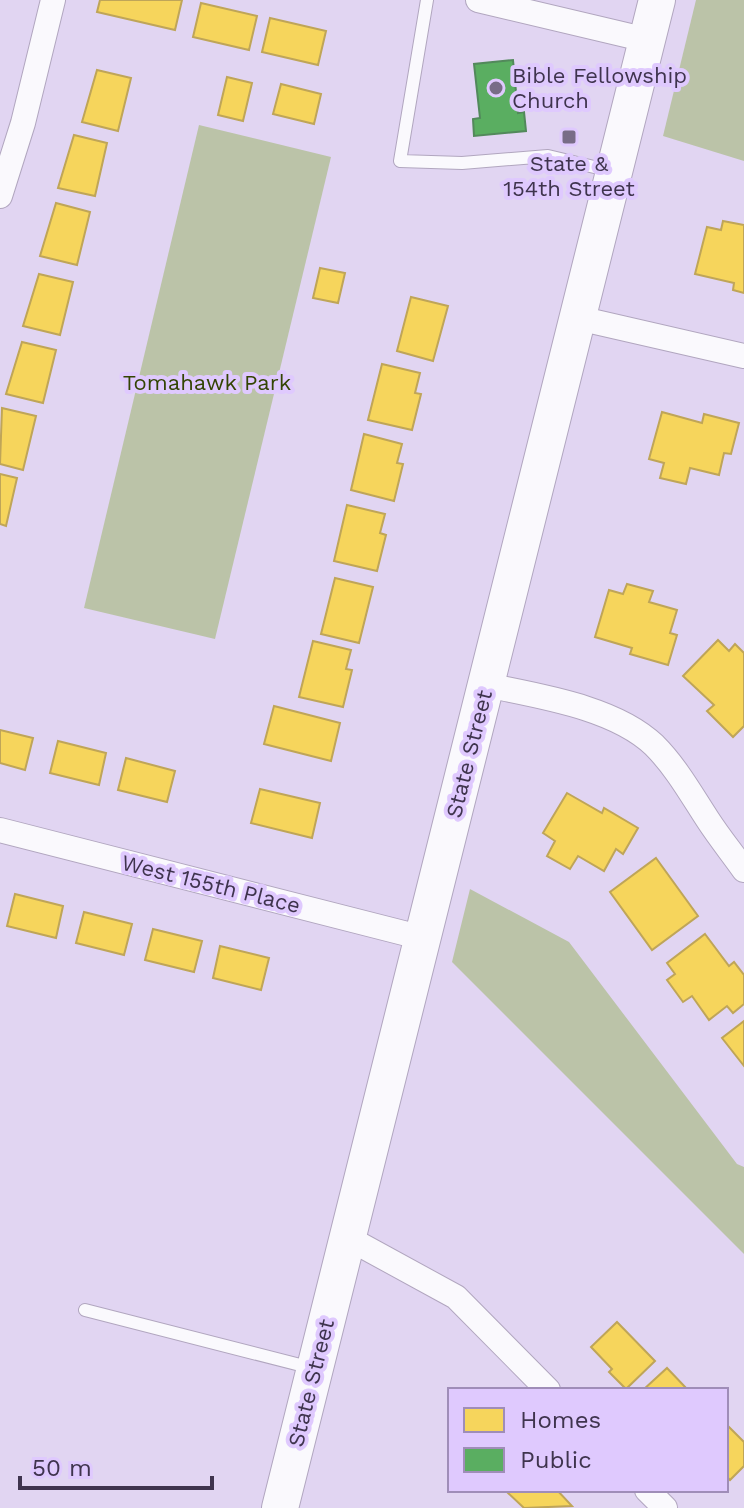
<svg xmlns="http://www.w3.org/2000/svg" width="744" height="1508" font-family="'Work Sans',sans-serif">
  <rect width="100%" height="100%" fill="#e1d5f2"/>
  <g fill="#bbc3a8">
    <path d="M696 0H744V161L663 136Z"/>
    <path d="M199 125 331 157 215 639 84 608Z"/>
    <path d="M470 889 569 942 737 1164 744 1167V1254L452 962Z"/>
  </g>
  <g fill="#f6d55c" stroke="#bfa558" stroke-width="2">
    <path d="M100 0H182L175 30 97 12Z"/>
    <path d="M201 3 257 16 249 50 193 37Z"/>
    <path d="M270 18 326 31 318 65 262 52Z"/>
    <path d="M97 70 131 78 118 131 82 122Z"/>
    <path d="M227 77 252 83 243 121 218 115Z"/>
    <path d="M281 84 321 94 314 124 273 114Z"/>
    <path d="M74 135 107 143 95 196 58 188Z"/>
    <path d="M56 203 90 212 77 265 40 256Z"/>
    <path d="M723 221 744 225V293L733 290 734 283 695 274 707 227 721 230Z"/>
    <path d="M320 268 345 273 338 303 313 298Z"/>
    <path d="M39 274 73 282 60 335 23 326Z"/>
    <path d="M411 297 448 306 433 361 397 351Z"/>
    <path d="M22 342 56 350 43 403 6 394Z"/>
    <path d="M382 364 420 373 415 393 421 394 412 430 368 420Z"/>
    <path d="M2 408 36 416 23 470 0 464Z"/>
    <path d="M662 412 702 423 704 414 739 423 731 454 724 453 719 475 690 468 686 484 660 478 664 463 649 459Z"/>
    <path d="M364 434 402 444 397 463 403 464 394 501 351 490Z"/>
    <path d="M0 474 17 478 6 526 0 524Z"/>
    <path d="M347 505 385 514 380 533 386 535 377 571 334 561Z"/>
    <path d="M335 578 373 587 359 643 321 634Z"/>
    <path d="M627 584 653 591 649 602 677 610 670 633 677 635 668 665 630 654 632 648 595 637 609 590 623 594Z"/>
    <path d="M718 640 729 651 735 644 744 653V726L733 737 707 711 714 705 683 676Z"/>
    <path d="M313 641 351 650 346 669 352 670 343 707 299 697Z"/>
    <path d="M274 706 340 723 331 761 264 744Z"/>
    <path d="M0 730 33 738 25 770 0 763Z"/>
    <path d="M58 741 106 753 99 785 50 773Z"/>
    <path d="M126 758 175 771 167 802 118 790Z"/>
    <path d="M260 789 320 803 312 838 251 823Z"/>
    <path d="M567 793 602 813 604 808 638 828 623 854 616 849 604 871 578 856 570 869 547 856 555 841 543 833Z"/>
    <path d="M656 858 698 916 652 950 610 892Z"/>
    <path d="M15 894 63 906 56 938 7 926Z"/>
    <path d="M84 912 132 924 124 955 76 943Z"/>
    <path d="M153 929 202 941 194 972 145 960Z"/>
    <path d="M705 934 729 966 734 962 744 975V1004L733 1013 727 1006 709 1020 692 996 683 1002 667 980 675 974 667 963Z"/>
    <path d="M220 946 269 958 261 990 213 978Z"/>
    <path d="M744 1021V1066L722 1038Z"/>
    <path d="M617 1322 655 1361 626 1389 609 1372 612 1369 591 1347Z"/>
    <path d="M667 1368 688 1390H643Z"/>
    <path d="M726 1424 744 1442V1466L730 1480 726 1476Z"/>
    <path d="M511 1490H557L572 1506 524 1508 508 1493Z"/>
  </g>
  <path fill="#5aae61" stroke="#52895b" stroke-width="2" d="M513 60 518 113 524 112 526 131 474 136 473 119 480 118 474 64Z"/>
  <g fill="none" stroke-linecap="round" stroke-linejoin="round">
    <g stroke="#b1a6bf" stroke-width="14">
      <g id="lane">
        <path d="M427 0 400 161 462 163 548 156 611 171"/>
        <path d="M85 1310 312 1368"/>
      </g>
    </g>
    <g stroke="#b1a6bf" stroke-width="26">
      <g id="street">
        <path d="M478 0 647 40"/>
        <path d="M0 196 23 123 53 0"/>
        <path d="M578 318 744 356"/>
        <path d="M486 685C538 696 614 707 654 745 676 767 691 794 708 820 719 837 732 853 744 870"/>
        <path d="M0 830 423 938"/>
        <path d="M348 1238 456 1297 548 1390"/>
        <path d="M647 1490 665 1508"/>
      </g>
    </g>
    <g stroke="#b1a6bf" stroke-width="38">
      <path id="secondary" d="M280 1508 657 0"/>
    </g>
    <use href="#lane" stroke="#faf9fd" stroke-width="12"/>
    <use href="#street" stroke="#faf9fd" stroke-width="24"/>
    <use href="#secondary" stroke="#faf9fd" stroke-width="36"/>
  </g>
  <g fill="#786c87" stroke="#dfc9fe" stroke-width="3">
    <circle cx="496" cy="88" r="8"/>
    <rect x="561" y="129" width="16" height="16" rx="4"/>
  </g>
  <g text-anchor="middle" dominant-baseline="central" stroke-width="8" stroke-linejoin="round" paint-order="stroke">
    <g font-size="22" fill="#3f344e" stroke="#dfc9fe" text-anchor="start">
      <text x="512" y="75">Bible Fellowship<tspan x="512" dy="25">Church</tspan></text>
      <text x="569" y="163" text-anchor="middle">State &amp;<tspan x="569" dy="25">154th Street</tspan></text>
    </g>
    <g font-size="22" fill="#334403" stroke="#dfc9fe">
      <text x="207" y="382">Tomahawk Park</text>
    </g>
    <g font-size="22" fill="#3f344e" stroke="#dfc9fe">
      <text transform="translate(469 754) rotate(-76)">State Street</text>
      <text transform="translate(211 884) rotate(14)">West 155th Place</text>
      <text transform="translate(311 1383) rotate(-76)">State Street</text>
    </g>
  </g>
  <rect x="448" y="1388" width="280" height="104" fill="#dfc9fe" stroke="#9f8db8" stroke-width="2"/>
  <rect x="464" y="1408" width="40" height="24" fill="#f6d55c" stroke="#9f8db8" stroke-width="2"/>
  <text x="520" y="1428" font-size="24" fill="#3f344e">Homes</text>
  <rect x="464" y="1448" width="40" height="24" fill="#5aae61" stroke="#9f8db8" stroke-width="2"/>
  <text x="520" y="1468" font-size="24" fill="#3f344e">Public</text>
  <path d="M20 1476v12h192v-12" fill="none" stroke="#3f344e" stroke-width="4"/>
  <text x="32" y="1476" font-size="24" fill="#3f344e" stroke="#dfc9fe" stroke-width="6" paint-order="stroke">50 m</text>
</svg>
